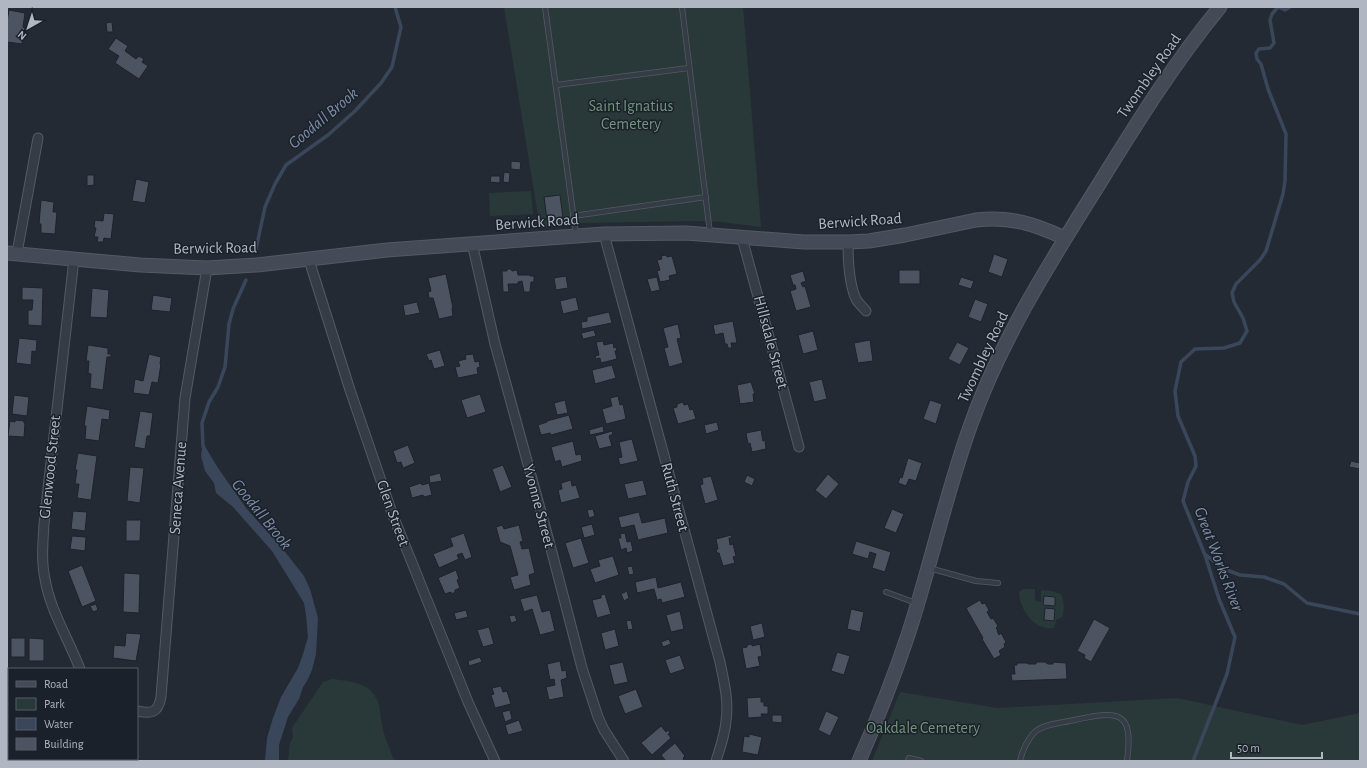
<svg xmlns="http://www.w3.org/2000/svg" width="1367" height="768" font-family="'Alegreya Sans',sans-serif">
  <rect width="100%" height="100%" fill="#232a34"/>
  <g fill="#293939">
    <path d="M504 7H743L761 227 722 222 694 221 584 223 540 228Z"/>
    <path d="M531 191 533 214 490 216 489 193Z"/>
    <path d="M1023 589H1035V601L1041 602V590L1052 591 1061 594C1064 600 1065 610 1062 617L1056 620 1055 626 1053 628C1035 631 1019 609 1019 592Z"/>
    <path d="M332 679C347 681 369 682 376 698 381 706 380 716 382 725 384 736 389 747 393 758L397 761H288L290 743 293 738 292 728 323 682Z"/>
    <path d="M900 692 997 708 1177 698 1302 725 1360 713V761H872Z"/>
  </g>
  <path fill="#3a475b" d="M203 443 218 468 246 508 282 548 304 576 310 589 318 618 316 654 312 670 307 681 303 687 299 699 288 717 279 745V761H265L267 738 273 718 281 697 298 668 303 654 308 637 306 615 304 603 272 551 233 507 216 493 214 483 205 471 201 456Z"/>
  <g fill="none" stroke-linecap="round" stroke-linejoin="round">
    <g stroke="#3a475b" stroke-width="3.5">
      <path d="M256 249 265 207 275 184 286 165 328 135 355 111 381 83 392 67 401 27 395 7"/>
      <path d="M203 447 202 423 209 402 218 387 225 367 229 324 233 309 246 280"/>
      <path d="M1206 555 1222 568 1240 575 1264 577 1284 584 1307 603 1360 614"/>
      <path d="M1193 761 1227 674 1235 637 1219 599 1205 555 1183 501 1188 482 1196 466 1195 456 1178 416 1175 391 1181 362 1195 349 1224 348 1240 343 1247 331 1243 318 1234 302 1232 293 1236 284 1260 260 1266 251 1283 194 1285 181 1286 134 1268 89 1261 64 1257 59 1256 53 1259 49 1270 48 1274 43 1270 20 1272 14 1278 7 1285 10 1290 7"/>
    </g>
  </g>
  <g fill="#4b5460" stroke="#1d232c">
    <path d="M9 10 25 13 23 27 25 28 22 44 7 42V21Z"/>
    <path d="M112 22 113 32H107L106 23Z"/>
    <path d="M116 38 128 46 125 51 136 59 139 56 144 59 142 62 148 66 139 79 115 63 119 56 108 49Z"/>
    <path d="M511 161 521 162 520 170 511 169Z"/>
    <path d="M504 172 510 173 509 183 503 182Z"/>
    <path d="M87 175H94V185L87 186Z"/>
    <path d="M491 176H500V183L490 182Z"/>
    <path d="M136 179 149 182 145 203 132 201Z"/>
    <path d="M560 195 563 217 547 220 544 197Z"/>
    <path d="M41 200 54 202 53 212H57L55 234 41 233V224H39Z"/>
    <path d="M104 213 114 214 111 239 104 238 103 242H97L98 237H94L96 228H94L95 220 103 221Z"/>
    <path d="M994 254 1008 259 1002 277 988 272Z"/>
    <path d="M666 255 667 257 672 256 677 274 669 276 670 280 660 282 657 271 660 270 657 260 662 259 661 256Z"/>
    <path d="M507 269H511L512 271 517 270 518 275H530V276H534V282H531L530 292H524L522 281 518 282V284H508L509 292H503L502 271H507Z"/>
    <rect x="899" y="270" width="21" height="14"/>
    <path d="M803 271 806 281 801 283 803 287 805 286 811 307 796 311 790 291 796 289 795 285H793L790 275Z"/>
    <path d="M446 274 453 308H452L453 316 439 319 433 298H429L428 292 431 291 428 278Z"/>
    <path d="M566 276 568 288 556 290 554 278Z"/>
    <path d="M657 277 660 290 651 292 647 279Z"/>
    <path d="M961 277 974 281 971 289 958 285Z"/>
    <path d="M22 287 43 288 42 326 28 325V310H32L33 300H22Z"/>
    <path d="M92 288 109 290 107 318 90 317Z"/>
    <path d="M153 295 172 298 170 312 151 310Z"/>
    <path d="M576 297 579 310 563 314 560 301Z"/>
    <path d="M975 299 988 304 981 322 968 317Z"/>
    <path d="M417 302 420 313 405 316 403 305Z"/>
    <path d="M609 312 612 323 582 329 581 322 587 321V317Z"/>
    <path d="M733 321 737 343H731L732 348H728L727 344H725L723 333 715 335 713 325Z"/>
    <path d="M678 324 681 338 677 339 683 363 669 367 664 348 668 347 663 328Z"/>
    <path d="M594 330 596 336 583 339 581 333Z"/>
    <path d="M813 331 818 350 803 354 798 335Z"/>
    <path d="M19 338 37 340 36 352 32 351 31 365 16 363Z"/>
    <path d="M870 340 873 361 858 363 854 343Z"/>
    <path d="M603 341 604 345 613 343 614 348 616 347 617 351H615L617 359 601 363 600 358 596 359 595 356 599 355 596 342Z"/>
    <path d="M957 342 969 348 960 365 948 359Z"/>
    <path d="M88 345 108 348V354H111V357H107L103 390 90 388 91 374 88 373 89 361H86Z"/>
    <path d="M440 350 445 366 434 369 431 360 429 361 426 354Z"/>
    <path d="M149 354 161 357 160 364H161L158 383 152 382 149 395 133 393 135 379 143 381Z"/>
    <path d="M473 354 475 362 479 361 480 367 477 368 478 374 458 378 455 367 460 366 458 361 466 359 465 355Z"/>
    <path d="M612 365 616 378 595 384 592 370Z"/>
    <path d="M822 379 827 399 814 402 809 382Z"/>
    <path d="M751 382 755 394H753L754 402 740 404 737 385Z"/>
    <path d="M480 394 486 412 467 418 461 400Z"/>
    <path d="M14 395 29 397 27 416 12 414Z"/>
    <path d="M618 396 620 405 623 404 626 419 606 424 602 409 612 406 610 398Z"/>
    <path d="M565 400 568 413 557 415 554 403Z"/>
    <path d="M930 400 942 404 936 424 923 419Z"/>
    <path d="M683 402 684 405 688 404 690 410 693 409 696 419 678 424 673 408 677 407V404Z"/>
    <path d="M87 406 110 410 109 420 102 419 99 441 85 439 86 426H84Z"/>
    <path d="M140 411 153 413 150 436H147L145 449 134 447Z"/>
    <path d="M569 415 573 429 551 435 550 433 541 435 538 425 547 422V421Z"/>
    <path d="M15 420 24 421V423H25L24 437 8 436 10 421 15 422Z"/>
    <path d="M717 422 719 430 706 434 704 425Z"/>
    <path d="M603 426 604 432 590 435 589 430Z"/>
    <path d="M761 430 763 441 765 440 766 449 752 452 750 443 748 444 746 433Z"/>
    <path d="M612 431 613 434 609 436 612 446 599 449 595 436Z"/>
    <path d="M632 439 638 461 620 465 618 458 622 457 619 442Z"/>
    <path d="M573 441 576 455 581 454 582 461 562 467 560 460 555 462 551 447Z"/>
    <path d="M408 445 415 463 403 468 401 462 397 463 393 451Z"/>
    <path d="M78 453 97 456 91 500 77 498 79 484H75L77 470H75Z"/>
    <path d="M908 458 922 463 916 481 909 479 906 486 898 483 900 477 902 478Z"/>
    <path d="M1351 461 1360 463V469L1349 467Z"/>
    <path d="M503 465 512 487 500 492 492 469Z"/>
    <path d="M130 467 144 468 140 503 127 501Z"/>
    <path d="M440 473 442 481 430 483 429 476Z"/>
    <path d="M828 474 839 484 826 499 815 490Z"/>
    <path d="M747 475 755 479 752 486 744 482Z"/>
    <path d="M711 476 718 500 705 504 700 485 703 484 702 478Z"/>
    <path d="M571 480 572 486 576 485 580 498 561 503 558 490 562 489 561 483Z"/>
    <path d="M643 480 647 495 628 499 624 484Z"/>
    <path d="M421 483 422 485 429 483 432 495 424 497 423 495 412 498 409 487Z"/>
    <path d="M593 509 595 516 589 518 587 510Z"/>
    <path d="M892 509 904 514 896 533 884 528Z"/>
    <path d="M73 511 87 512 85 531 71 529Z"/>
    <path d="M639 512 642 523 665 518 668 533 638 540 634 525 621 528 618 517Z"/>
    <path d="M126 520H141L140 541H126Z"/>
    <path d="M592 524 595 535 584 538 581 527Z"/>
    <path d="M502 525 504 529 519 525 523 541 520 542 522 549 529 548 535 573 529 575 531 585 514 590 510 577 518 575 510 546 500 542 496 527Z"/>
    <path d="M464 533 472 557 465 560 462 553 457 555 459 559 439 568 433 554 453 546 450 538Z"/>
    <path d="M625 533 627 542 631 541 633 551 627 553 626 548 621 550 618 538H621L620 534Z"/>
    <path d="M731 535 732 538H729L730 545 733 544 736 556 733 557 735 563 723 566 719 553H717L716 550 718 549 716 539Z"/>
    <path d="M72 536 86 537 85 551 70 549Z"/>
    <path d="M581 538 589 563 573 568 565 543Z"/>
    <path d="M856 541 891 552 885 572 872 568 876 554 870 552 868 559 852 554Z"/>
    <path d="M613 556 619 575 595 583 590 569 600 566 598 560Z"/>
    <path d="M82 565 96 601 82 607 68 571Z"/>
    <path d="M632 566 634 574 629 575 627 567Z"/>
    <path d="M456 570 459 579 457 580 460 588 455 590V592L452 594 451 592 445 594 438 578Z"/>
    <path d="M124 573 140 574 139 613 123 612Z"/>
    <path d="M656 577 658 588 681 582 685 597 662 603 661 599 657 600 654 589 637 593 635 582Z"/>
    <path d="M627 591 629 598 624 601 621 594Z"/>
    <path d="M605 594 611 614 597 618 592 600 601 598V595Z"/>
    <path d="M537 595 542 612 550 610 555 631 540 635 532 609 524 612 520 599Z"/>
    <path d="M1044 596 1055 597V606L1043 605Z"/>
    <path d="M980 600 982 604 985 603 989 610 987 612 991 619 993 618 998 626 996 628 998 631H997L999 635 1001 633 1006 642 1004 644 1005 647 999 651 1001 655 994 659 982 639 983 638 966 608Z"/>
    <path d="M96 604 98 610 93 612 90 606Z"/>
    <path d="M1045 608 1055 609 1054 621 1044 620Z"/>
    <path d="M851 609 864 612 860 632 847 629Z"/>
    <path d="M466 610 468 617 456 620 454 613Z"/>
    <path d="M680 611 684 629 671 632 666 615Z"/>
    <path d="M515 615 517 621 511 623 509 616Z"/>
    <path d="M1094 619 1110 628 1091 662 1084 658 1085 655 1077 651Z"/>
    <path d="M631 620 633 629 628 630 626 621Z"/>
    <path d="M762 623 765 637 753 640 750 626Z"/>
    <path d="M489 627 494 644 483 647 477 630Z"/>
    <path d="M615 629 619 646 605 650 601 633Z"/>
    <path d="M126 633 141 634 136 661 113 658 114 645 125 646Z"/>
    <rect x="11" y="638" width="14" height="19"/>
    <path d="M29 638 44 639V661H29Z"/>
    <path d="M669 639 671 644 663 647 661 642Z"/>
    <path d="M752 644V646L760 644 762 656 758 657 760 666 746 669 742 648 747 647V645Z"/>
    <path d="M837 652 850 656 844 675 831 671Z"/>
    <path d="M680 655 685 669 670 674 665 660Z"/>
    <path d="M480 657 482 662 469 666 468 661Z"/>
    <path d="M560 661 562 671 566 670 567 678 561 680 564 697 549 700 546 687 555 685 554 679 550 680 547 664Z"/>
    <path d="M623 662 628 682 614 685 609 665Z"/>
    <path d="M1036 662H1045L1048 664H1053V662L1066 663 1067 679 1012 681 1011 674H1015L1014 665H1017V663H1028V664H1036Z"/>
    <path d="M501 686 503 692 507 691 511 704 495 708 491 695 494 694 492 688Z"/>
    <path d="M636 689 643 707 625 714 618 696Z"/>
    <path d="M761 697V702H764V706H768V714H761L762 717 748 718 747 698Z"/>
    <path d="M510 710 512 719 505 722 502 712Z"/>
    <path d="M826 711 839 717 830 736 818 730Z"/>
    <path d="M772 715H782V723L772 722Z"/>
    <path d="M519 720 523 731 508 735 505 725Z"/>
    <path d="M661 726 666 732 668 730 670 733 668 734 671 738 652 755 641 743Z"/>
    <path d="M749 734 762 737 758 755 742 752 744 736 749 737Z"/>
    <path d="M675 743 685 756 683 758 684 761H666L661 755Z"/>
  </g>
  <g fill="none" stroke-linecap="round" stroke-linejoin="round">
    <g stroke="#535a63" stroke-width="6">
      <g id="lane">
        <path d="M545 7 576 235"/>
        <path d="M682 7 710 233"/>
        <path d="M556 85 689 68"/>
        <path d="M573 216 706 197"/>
        <path d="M929 568 976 581 998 583"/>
        <path d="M886 592 916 603"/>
        <path d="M908 761 909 758 921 761"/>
        <path d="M1020 761C1022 751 1028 738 1036 731 1046 723 1063 723 1074 720 1118 711 1134 709 1127 761"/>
      </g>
    </g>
    <g stroke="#535a63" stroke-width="11">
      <g id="street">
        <path d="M604 234 720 662C724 682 729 701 726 721 725 735 720 748 716 761"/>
        <path d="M742 238 799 447"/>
        <path d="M848 242C848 258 849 284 856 299 858 303 863 307 866 311"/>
        <path d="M472 243 495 344 549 541 582 668 598 717 604 730 624 761"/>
        <path d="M17 253 38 138"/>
        <path d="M74 259 44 524C43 542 41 561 45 579 50 610 69 640 80 669"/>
        <path d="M309 260 350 390 392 513 468 702 495 761"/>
        <path d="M137 711C152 714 158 713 161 697L185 398 207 268"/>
      </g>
    </g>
    <g stroke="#535a63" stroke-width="15">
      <g id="secondary">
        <path d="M7 253 140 265 207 268 257 265 387 250 604 234 686 233 804 242H848L869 241 905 235 976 220C1011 216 1034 224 1065 238"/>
        <path d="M859 761C877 720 894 677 908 635 931 565 946 493 971 424 1001 340 1049 264 1096 189 1135 126 1173 64 1220 7"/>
      </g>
    </g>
    <use href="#lane" stroke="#363c45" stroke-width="4.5"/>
    <use href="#street" stroke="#363c45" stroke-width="9"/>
    <use href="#secondary" stroke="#444b57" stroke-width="13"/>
  </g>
  <g text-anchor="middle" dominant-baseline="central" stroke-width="3" stroke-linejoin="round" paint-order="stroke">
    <g font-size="16" fill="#b0b7c2" stroke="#1b212a">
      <text transform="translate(1149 76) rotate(-55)">Twombley Road</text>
      <text transform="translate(860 221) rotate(-4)">Berwick Road</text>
      <text transform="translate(537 222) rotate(-4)">Berwick Road</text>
      <text transform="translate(215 248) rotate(-1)">Berwick Road</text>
      <text transform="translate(771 342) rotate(75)">Hillsdale Street</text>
      <text transform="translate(983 357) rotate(-65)">Twombley Road</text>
      <text transform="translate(50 467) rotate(-84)">Glenwood Street</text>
      <text transform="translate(178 488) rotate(-86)">Seneca Avenue</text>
      <text transform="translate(675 497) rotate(75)">Ruth Street</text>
      <text transform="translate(539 506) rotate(75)">Yvonne Street</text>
      <text transform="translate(393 513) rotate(70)">Glen Street</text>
    </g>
    <g font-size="16" fill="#72957b" stroke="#1b212a">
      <text x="631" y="106">Saint Ignatius<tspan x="631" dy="18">Cemetery</tspan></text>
      <text x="923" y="728">Oakdale Cemetery</text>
    </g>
    <g font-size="17" font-style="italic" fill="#7c8da6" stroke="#1b212a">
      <text transform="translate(323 118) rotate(-40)">Goodall Brook</text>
      <text transform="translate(262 514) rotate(51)">Goodall Brook</text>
      <text transform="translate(1219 559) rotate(69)">Great Works River</text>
    </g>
  </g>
  <rect width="1367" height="768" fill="none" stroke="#b0b7c2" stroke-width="16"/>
  <rect x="8" y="668" width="130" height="92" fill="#1b212a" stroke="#575d67"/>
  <rect x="16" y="681" width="20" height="6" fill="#444b57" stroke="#575d67"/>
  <text x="44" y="688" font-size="12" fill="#b0b7c2">Road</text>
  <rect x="16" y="698" width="20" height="12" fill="#293939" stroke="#575d67"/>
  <text x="44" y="708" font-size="12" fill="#b0b7c2">Park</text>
  <rect x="16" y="718" width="20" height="12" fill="#3a475b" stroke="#575d67"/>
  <text x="44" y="728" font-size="12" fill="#b0b7c2">Water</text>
  <rect x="16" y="738" width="20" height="12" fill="#4b5460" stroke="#575d67"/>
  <text x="44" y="748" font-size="12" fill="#b0b7c2">Building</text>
  <g transform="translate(28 28) rotate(219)" stroke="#1b212a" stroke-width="3" paint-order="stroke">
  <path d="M0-3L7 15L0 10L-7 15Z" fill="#b0b7c2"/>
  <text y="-6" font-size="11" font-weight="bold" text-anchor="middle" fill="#b0b7c2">N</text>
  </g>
  <path d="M1231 752v6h91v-6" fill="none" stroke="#b0b7c2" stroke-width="2"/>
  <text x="1237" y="752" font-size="12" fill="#b0b7c2" stroke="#1b212a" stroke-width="3" paint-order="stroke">50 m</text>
</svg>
